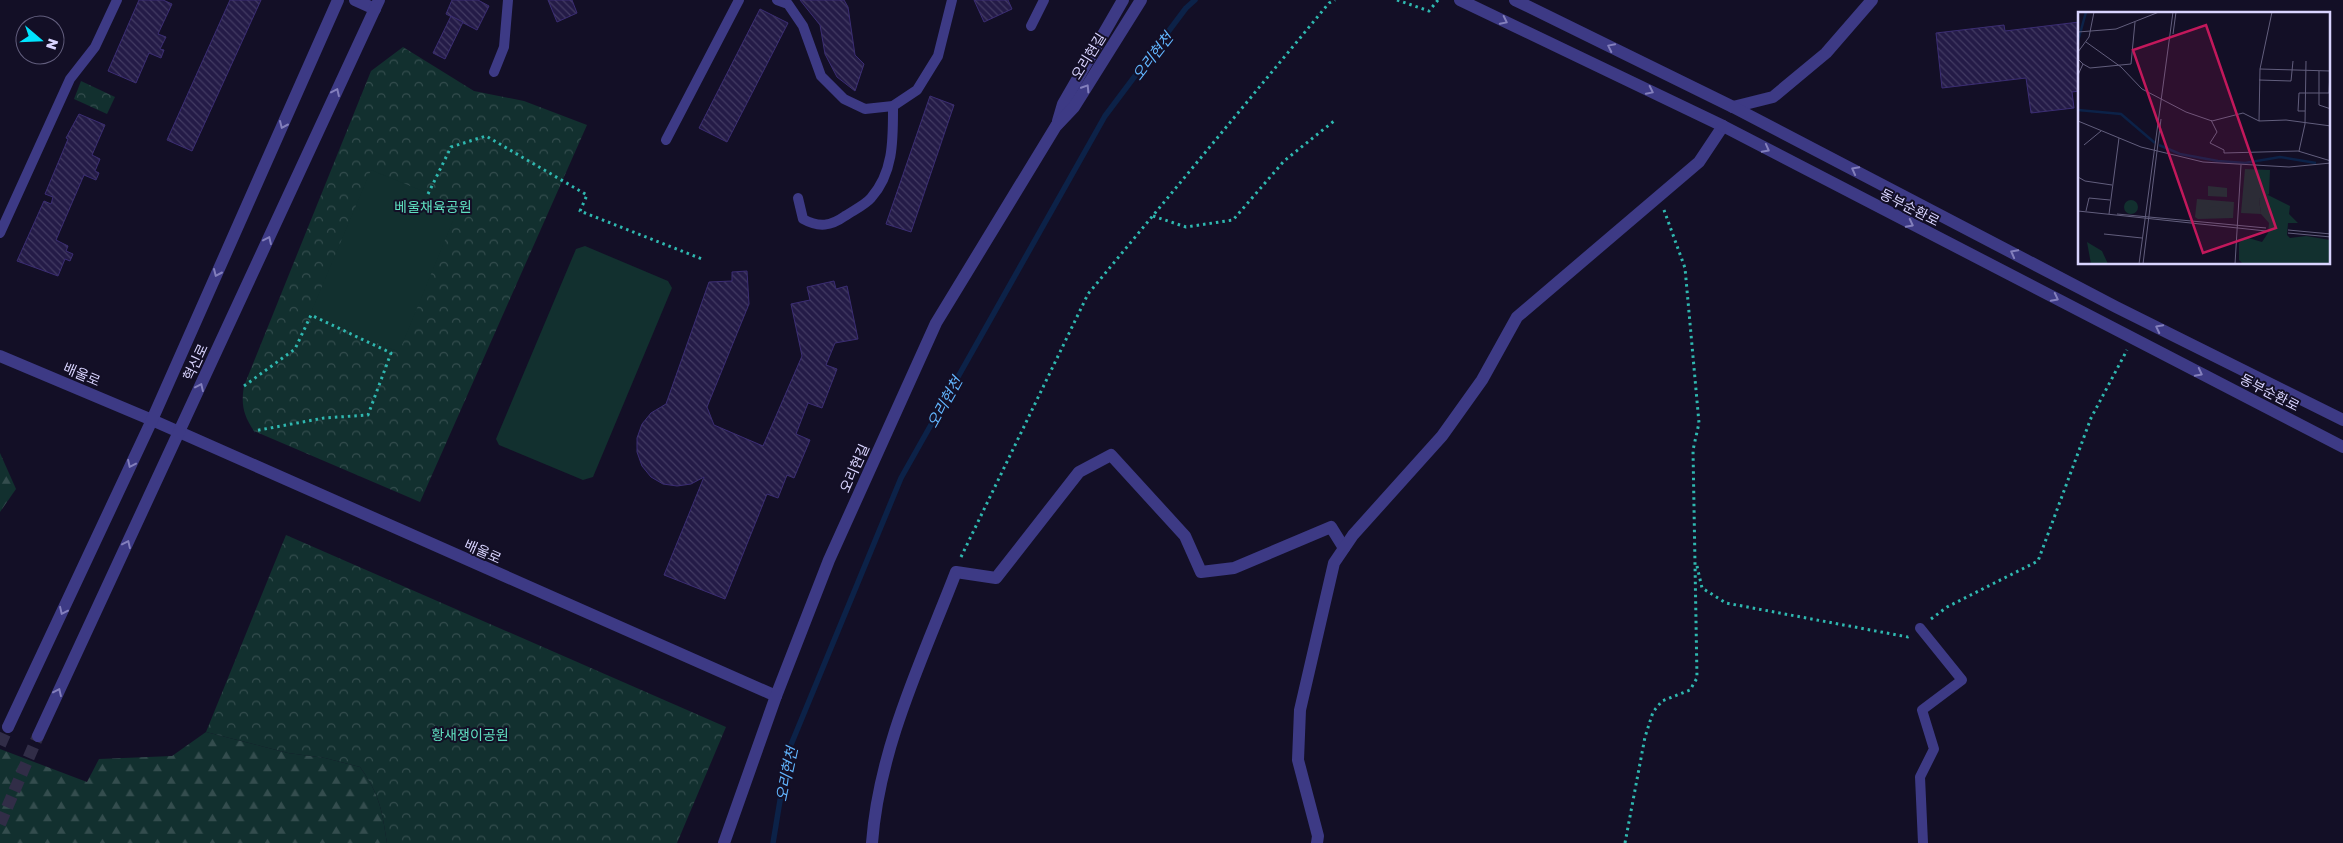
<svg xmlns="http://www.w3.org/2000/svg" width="2343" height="843" font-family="'Golos Text','Noto Sans KR',sans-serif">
  <defs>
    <pattern id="forest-firs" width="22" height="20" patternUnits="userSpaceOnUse" patternTransform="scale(1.25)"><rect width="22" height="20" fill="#12302f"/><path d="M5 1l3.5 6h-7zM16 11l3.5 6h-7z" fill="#344d4e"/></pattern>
    <pattern id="park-crowns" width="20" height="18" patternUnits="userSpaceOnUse" patternTransform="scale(1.25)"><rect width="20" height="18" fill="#12302f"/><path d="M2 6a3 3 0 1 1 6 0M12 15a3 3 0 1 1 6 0" fill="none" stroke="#344d4e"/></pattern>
    <pattern id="building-back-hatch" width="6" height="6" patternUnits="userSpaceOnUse" patternTransform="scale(1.25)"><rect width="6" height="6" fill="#241b47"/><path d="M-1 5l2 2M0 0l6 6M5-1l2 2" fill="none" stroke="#433b63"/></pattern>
  </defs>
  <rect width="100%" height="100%" fill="#130f26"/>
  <g fill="url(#forest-firs)">
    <path d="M0 453 16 489 0 512Z"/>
    <path d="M206 732 288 753 325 758 360 767C380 795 382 810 387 843H0V749L87 782 99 759 172 756Z"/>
  </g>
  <g fill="url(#park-crowns)">
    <path d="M403 47 474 91 524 101 587 125 420 502 254 431C243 415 241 404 244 386L371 71Z"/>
    <path d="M81 81 115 97 107 114 74 99Z"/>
    <path d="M286 535 726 727 677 843H387C382 810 380 795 360 767L325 758 288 753 206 732Z"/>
  </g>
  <g fill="#12302f">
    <path d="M371 170 459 206 399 352 310 315Z"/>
    <path d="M585 246 668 281 672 288 593 477 583 480 499 445 496 439 576 249Z"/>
  </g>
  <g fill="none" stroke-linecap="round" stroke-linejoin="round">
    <path stroke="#0c2248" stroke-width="5.5" d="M773 843 788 752 901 478 1105 116 1186 8 1195 0"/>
  </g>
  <g fill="url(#building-back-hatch)" stroke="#3b2d73">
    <path d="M139 0H163L172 4 158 34 166 37 160 49 164 50 161 58 149 53 136 83 108 71Z"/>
    <path d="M230 0H261L192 151 167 140Z"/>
    <path d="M452 0H478L489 6 477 30 446 14Z"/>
    <path d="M548 0H572L577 13 557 22Z"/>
    <path d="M800 0H844L848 7 855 55 864 64 855 91 837 77 825 54 820 25Z"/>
    <path d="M974 0H1008L1012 9 984 22Z"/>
    <path d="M760 9 788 23 727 142 699 128Z"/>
    <path d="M451 16 463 22 445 59 433 53Z"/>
    <path d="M2079 22V91L2072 92 2074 108 2031 113 2026 78 1942 88 1936 33 2004 25 2005 31Z"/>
    <path d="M930 96 954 105 911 232 886 224Z"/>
    <path d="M79 114 105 125 92 155 100 159 95 171 99 173 96 180 84 175 56 240 68 246 66 251 73 254 70 261 65 259 58 276 17 261 44 201 51 204 53 197 45 194 68 139 66 138Z"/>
    <path d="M747 271 749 304 707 407 714 425 763 446 802 356 791 304 810 300 807 287 834 281 836 289 847 286 858 339 835 343 826 365 837 369 822 408 808 403 796 434 810 440 794 478 787 475 778 498 767 494 725 599 664 575 704 477 691 484 677 486 663 484 651 477 642 466 637 452V438L642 424 651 413 666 404 709 282 732 281V272Z"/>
  </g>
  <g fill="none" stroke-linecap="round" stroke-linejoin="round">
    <g stroke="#312d47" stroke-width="12" stroke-dasharray="12 6" stroke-linecap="butt">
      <path d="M0 745 8 727"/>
      <path d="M0 824 38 736"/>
    </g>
    <g stroke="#2fb8b0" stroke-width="3" stroke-dasharray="2.5 4" stroke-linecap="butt">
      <path d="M1397 0 1429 11 1438 0"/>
      <path d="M428 194 451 147 486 136 587 195 580 211 702 259"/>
      <path d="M1153 216 1186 227 1233 220 1284 161 1334 121"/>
      <path d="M244 386 295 349 311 315 391 353 368 415 324 418 254 431"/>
      <path d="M961 557 1088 294 1329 3 1335 0"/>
      <path d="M1697 566 1702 588 1726 603 1908 637 1910 636"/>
      <path d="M1931 619 1947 607 2038 561 2091 418 2127 350"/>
      <path d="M1625 843 1645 737 1653 712 1662 701 1690 690 1697 678 1693 450 1699 423 1685 268 1664 210"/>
    </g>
    <g stroke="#3d3a85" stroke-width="10">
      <path d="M777 0 788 4 803 26 821 76 844 99 865 109 893 106 917 90 938 56 952 0"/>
      <path d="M1031 26 1044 0"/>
      <path d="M494 72 504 47 508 0"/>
      <path d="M666 140 739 0"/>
      <path d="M798 198 803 219C819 228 831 226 845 216 854 210 865 205 871 198 894 172 893 139 893 106"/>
      <path d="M0 233 70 79 95 47 117 0"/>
      <path d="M1920 628 1962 680 1922 710 1934 749 1920 777 1923 843"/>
    </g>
    <g stroke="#3d3a85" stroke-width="12">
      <path d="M1733 107 1773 97 1826 53 1872 0"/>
      <path d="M872 843C879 748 922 660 956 572L996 578 1079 472 1111 455 1185 536 1201 572 1234 568 1331 527 1344 548"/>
      <path d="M1317 843 1318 836 1298 760 1300 710 1334 563 1353 535 1442 436 1482 380 1517 317 1699 162 1723 126"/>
    </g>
    <g stroke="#3d3a85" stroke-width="12">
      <path d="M355 0 375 9"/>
      <path d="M1460 0 1723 126 2343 447"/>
      <path d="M1515 0 1733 107 2116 307 2343 420"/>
      <path d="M1058 121 1063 104 1123 0"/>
      <path d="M0 356 152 420 776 696"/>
      <path d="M8 727 152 420 338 0"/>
      <path d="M38 736 379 0"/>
      <path d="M724 843 776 696 829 560 936 323 1056 126 1074 107 1141 0"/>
    </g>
  </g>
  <defs><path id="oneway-chevron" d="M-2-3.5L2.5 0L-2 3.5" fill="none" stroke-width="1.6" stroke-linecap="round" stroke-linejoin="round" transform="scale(1.25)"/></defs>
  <g stroke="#837fbc">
    <use href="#oneway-chevron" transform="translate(1504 21) rotate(26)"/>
    <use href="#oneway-chevron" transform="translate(1611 47) rotate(-154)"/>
    <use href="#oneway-chevron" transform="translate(1086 88) rotate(-58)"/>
    <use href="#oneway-chevron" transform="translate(1650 91) rotate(26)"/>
    <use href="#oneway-chevron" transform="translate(336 92) rotate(-65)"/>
    <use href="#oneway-chevron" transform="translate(283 125) rotate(114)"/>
    <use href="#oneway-chevron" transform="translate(1766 149) rotate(28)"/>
    <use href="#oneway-chevron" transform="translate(1855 170) rotate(-152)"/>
    <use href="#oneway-chevron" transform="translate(1910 224) rotate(27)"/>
    <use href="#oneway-chevron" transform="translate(268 240) rotate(-65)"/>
    <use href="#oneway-chevron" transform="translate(2014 253) rotate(-152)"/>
    <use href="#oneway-chevron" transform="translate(217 273) rotate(114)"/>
    <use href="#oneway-chevron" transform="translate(2055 298) rotate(27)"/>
    <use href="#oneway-chevron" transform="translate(2159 328) rotate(-153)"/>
    <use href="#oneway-chevron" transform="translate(2199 373) rotate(27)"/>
    <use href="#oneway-chevron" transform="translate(200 387) rotate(-65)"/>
    <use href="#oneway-chevron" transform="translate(131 464) rotate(115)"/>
    <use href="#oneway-chevron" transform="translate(127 544) rotate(-65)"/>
    <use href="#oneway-chevron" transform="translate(63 611) rotate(115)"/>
    <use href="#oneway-chevron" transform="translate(58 692) rotate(-65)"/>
  </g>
  <g text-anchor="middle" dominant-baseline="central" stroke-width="4" stroke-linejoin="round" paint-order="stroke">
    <g font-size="14" fill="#d9d4ff" stroke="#130f26">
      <text transform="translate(1088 56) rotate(-58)">오리현길</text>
      <text transform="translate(1910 207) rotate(27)">동부순환로</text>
      <text transform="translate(195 362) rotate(-65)">혁신로</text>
      <text transform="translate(82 374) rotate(23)">배울로</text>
      <text transform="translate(2270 392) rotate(27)">동부순환로</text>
      <text transform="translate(854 468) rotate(-66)">오리현길</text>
      <text transform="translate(483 551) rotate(24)">배울로</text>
    </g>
    <g font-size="14" fill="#5fe0c0" stroke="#130f26">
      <text x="433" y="206">베울채육공원</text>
      <text x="470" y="734">황새쟁이공원</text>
    </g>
    <g font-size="15" font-style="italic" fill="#62b6ff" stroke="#130f26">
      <text transform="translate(1152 56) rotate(-52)">오리현천</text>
      <text transform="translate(944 402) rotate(-61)">오리현천</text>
      <text transform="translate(786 774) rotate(-78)">오리현천</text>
    </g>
  </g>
  <g transform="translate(2078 12)">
    <rect width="252" height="252" fill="#130f26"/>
    <path d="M188 182 212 194 211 202 220 211H210L209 223 212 226 228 224 252 228V252H165L161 248V231L167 225 184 230 190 221 191 211 183 202 181 187ZM9 230 24 239 30 252H13Z" fill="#12302f"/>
    <path d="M167 157 192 158 191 182 181 187 183 202 163 201ZM119 187 156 190 155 206 120 207 117 205Z" fill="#12302f"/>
    <path d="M130 174 149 176V185L130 184ZM46 195a7 7 0 1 1 14 0a7 7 0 1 1-14 0ZM130 200a6 6 0 1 1 12 0a6 6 0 1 1-12 0Z" fill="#12302f"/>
    <path fill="none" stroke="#0c2248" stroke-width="2.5" d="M0 29 8 0M0 98 43 102 77 131M81 133 102 142 140 149 167 151 202 145 238 151"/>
    <path fill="none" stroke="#625e7d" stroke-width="1" d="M0 20 38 17 81 0M95 22 98 0M8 30 43 55 64 77 108 100 134 109 165 101 181 109 208 108 253 114M0 40 11 25 16 0M0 47 5 52 0 63M5 52 12 56 53 52 57 10M182 57 253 59M241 59V93L253 97M181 68 213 69 215 49M251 81 252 59M227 99H220L221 81H253M133 108 139 120 132 131 146 138V141L220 139 253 149M0 109 63 135 125 150 211 155 253 151M181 109 182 57 194 0M6 133 23 119M221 139 227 112 228 49M0 165 7 169 34 173M0 199 188 219M8 199 11 186 32 188M31 202 41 126M39 202 188 216M210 218 253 222M210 221 253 225M26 222 64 226M61 252 95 0M65 252 83 107M157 252 163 153"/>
    <path fill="#c2185b" fill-opacity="0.15" stroke="#c2185b" stroke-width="2.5" d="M128 13 198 216 125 241 55 38Z"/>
    <rect width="252" height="252" fill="none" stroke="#d9d4ff" stroke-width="2.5"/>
  </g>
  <g transform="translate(40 40) rotate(109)"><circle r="24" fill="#130f26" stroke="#625e7d"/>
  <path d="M0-4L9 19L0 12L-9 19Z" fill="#00e5ff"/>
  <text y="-8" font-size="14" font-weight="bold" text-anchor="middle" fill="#d9d4ff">N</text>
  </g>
</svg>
